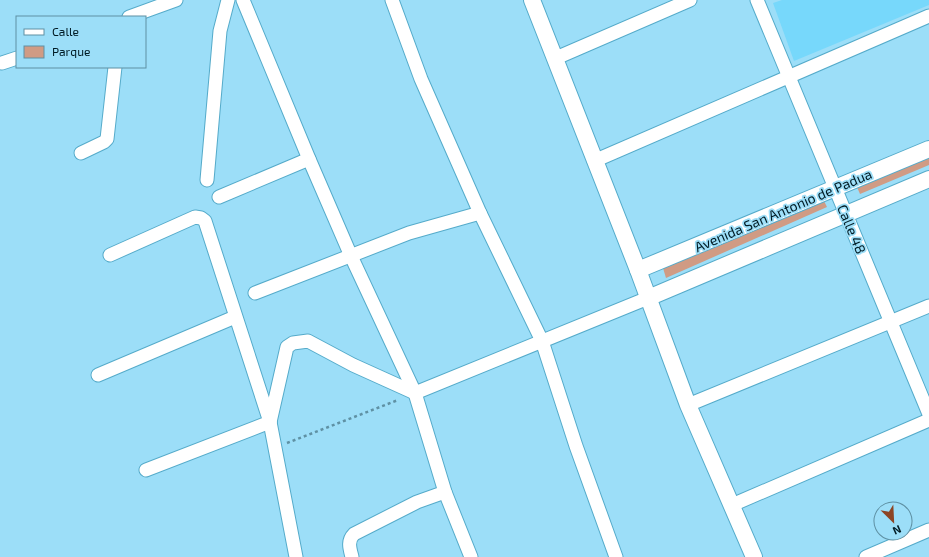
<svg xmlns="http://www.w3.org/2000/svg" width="929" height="557" font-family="'Exo 2',sans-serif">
  <rect width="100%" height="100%" fill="#9cdef8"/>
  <path fill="#77d8fb" d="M782 0H929V5L794 61 773 3Z"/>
  <g fill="#d09b84">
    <path d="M929 156V165L860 194 857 187Z"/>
    <path d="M824 201 827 207 666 278 663 268Z"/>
  </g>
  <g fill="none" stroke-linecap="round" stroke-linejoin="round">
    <g stroke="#55abca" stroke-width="15">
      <g id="minor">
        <path d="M243 0 309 159 351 256 415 393 445 492 471 557"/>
        <path d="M392 0 421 79 480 213 542 341 576 446 616 557"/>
        <path d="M757 0 929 414"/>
        <path d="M129 17 176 0"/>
        <path d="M556 58 690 0"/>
        <path d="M2 63 17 58"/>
        <path d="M81 153 104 142 107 139 115 67"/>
        <path d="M594 161 929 16"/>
        <path d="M207 180 220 31 228 0"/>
        <path d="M219 197 309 159"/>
        <path d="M110 255 195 217 201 218 205 221 270 422 296 557"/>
        <path d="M255 293 409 233 480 213"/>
        <path d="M98 375 235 317"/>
        <path d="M688 405 929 306"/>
        <path d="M270 422 287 347 293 343 308 341 353 365 415 393 648 298"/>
        <path d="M146 470 270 422"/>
        <path d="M732 505 929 420"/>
        <path d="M352 557C350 549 347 541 354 534L417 502 445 492"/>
        <path d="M866 557 929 530"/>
      </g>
    </g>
    <g stroke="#55abca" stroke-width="18">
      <g id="tertiary">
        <path d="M532 0 638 270 688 405 754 557"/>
        <path d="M638 270 929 149"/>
        <path d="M648 298 929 179"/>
      </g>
    </g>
    <path stroke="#5f91a4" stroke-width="2.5" stroke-dasharray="3 3" stroke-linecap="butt" d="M287 443 398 400"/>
    <use href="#minor" stroke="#fff" stroke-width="13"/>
    <use href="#tertiary" stroke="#fff" stroke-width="16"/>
  </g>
  <g text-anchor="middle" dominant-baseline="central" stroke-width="3.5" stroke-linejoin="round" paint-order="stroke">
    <g font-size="14" fill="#011b24" stroke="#9cdef8">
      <text transform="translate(783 210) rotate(-23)">Avenida San Antonio de Padua</text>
      <text transform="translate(852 229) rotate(67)">Calle 48</text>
    </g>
  </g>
  <rect x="16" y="16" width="130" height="52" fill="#9cdef8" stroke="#5e90a3"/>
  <rect x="24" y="29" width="20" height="6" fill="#ffffff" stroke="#5e90a3"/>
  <text x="52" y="36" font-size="12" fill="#011b24">Calle</text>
  <rect x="24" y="46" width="20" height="12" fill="#d09b84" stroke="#5e90a3"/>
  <text x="52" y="56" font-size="12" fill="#011b24">Parque</text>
  <g transform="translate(893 521) rotate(156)"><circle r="19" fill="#9cdef8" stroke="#5e90a3"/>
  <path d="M0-3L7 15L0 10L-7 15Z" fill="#8d4524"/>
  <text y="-6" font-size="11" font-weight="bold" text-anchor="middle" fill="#011b24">N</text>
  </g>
</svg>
